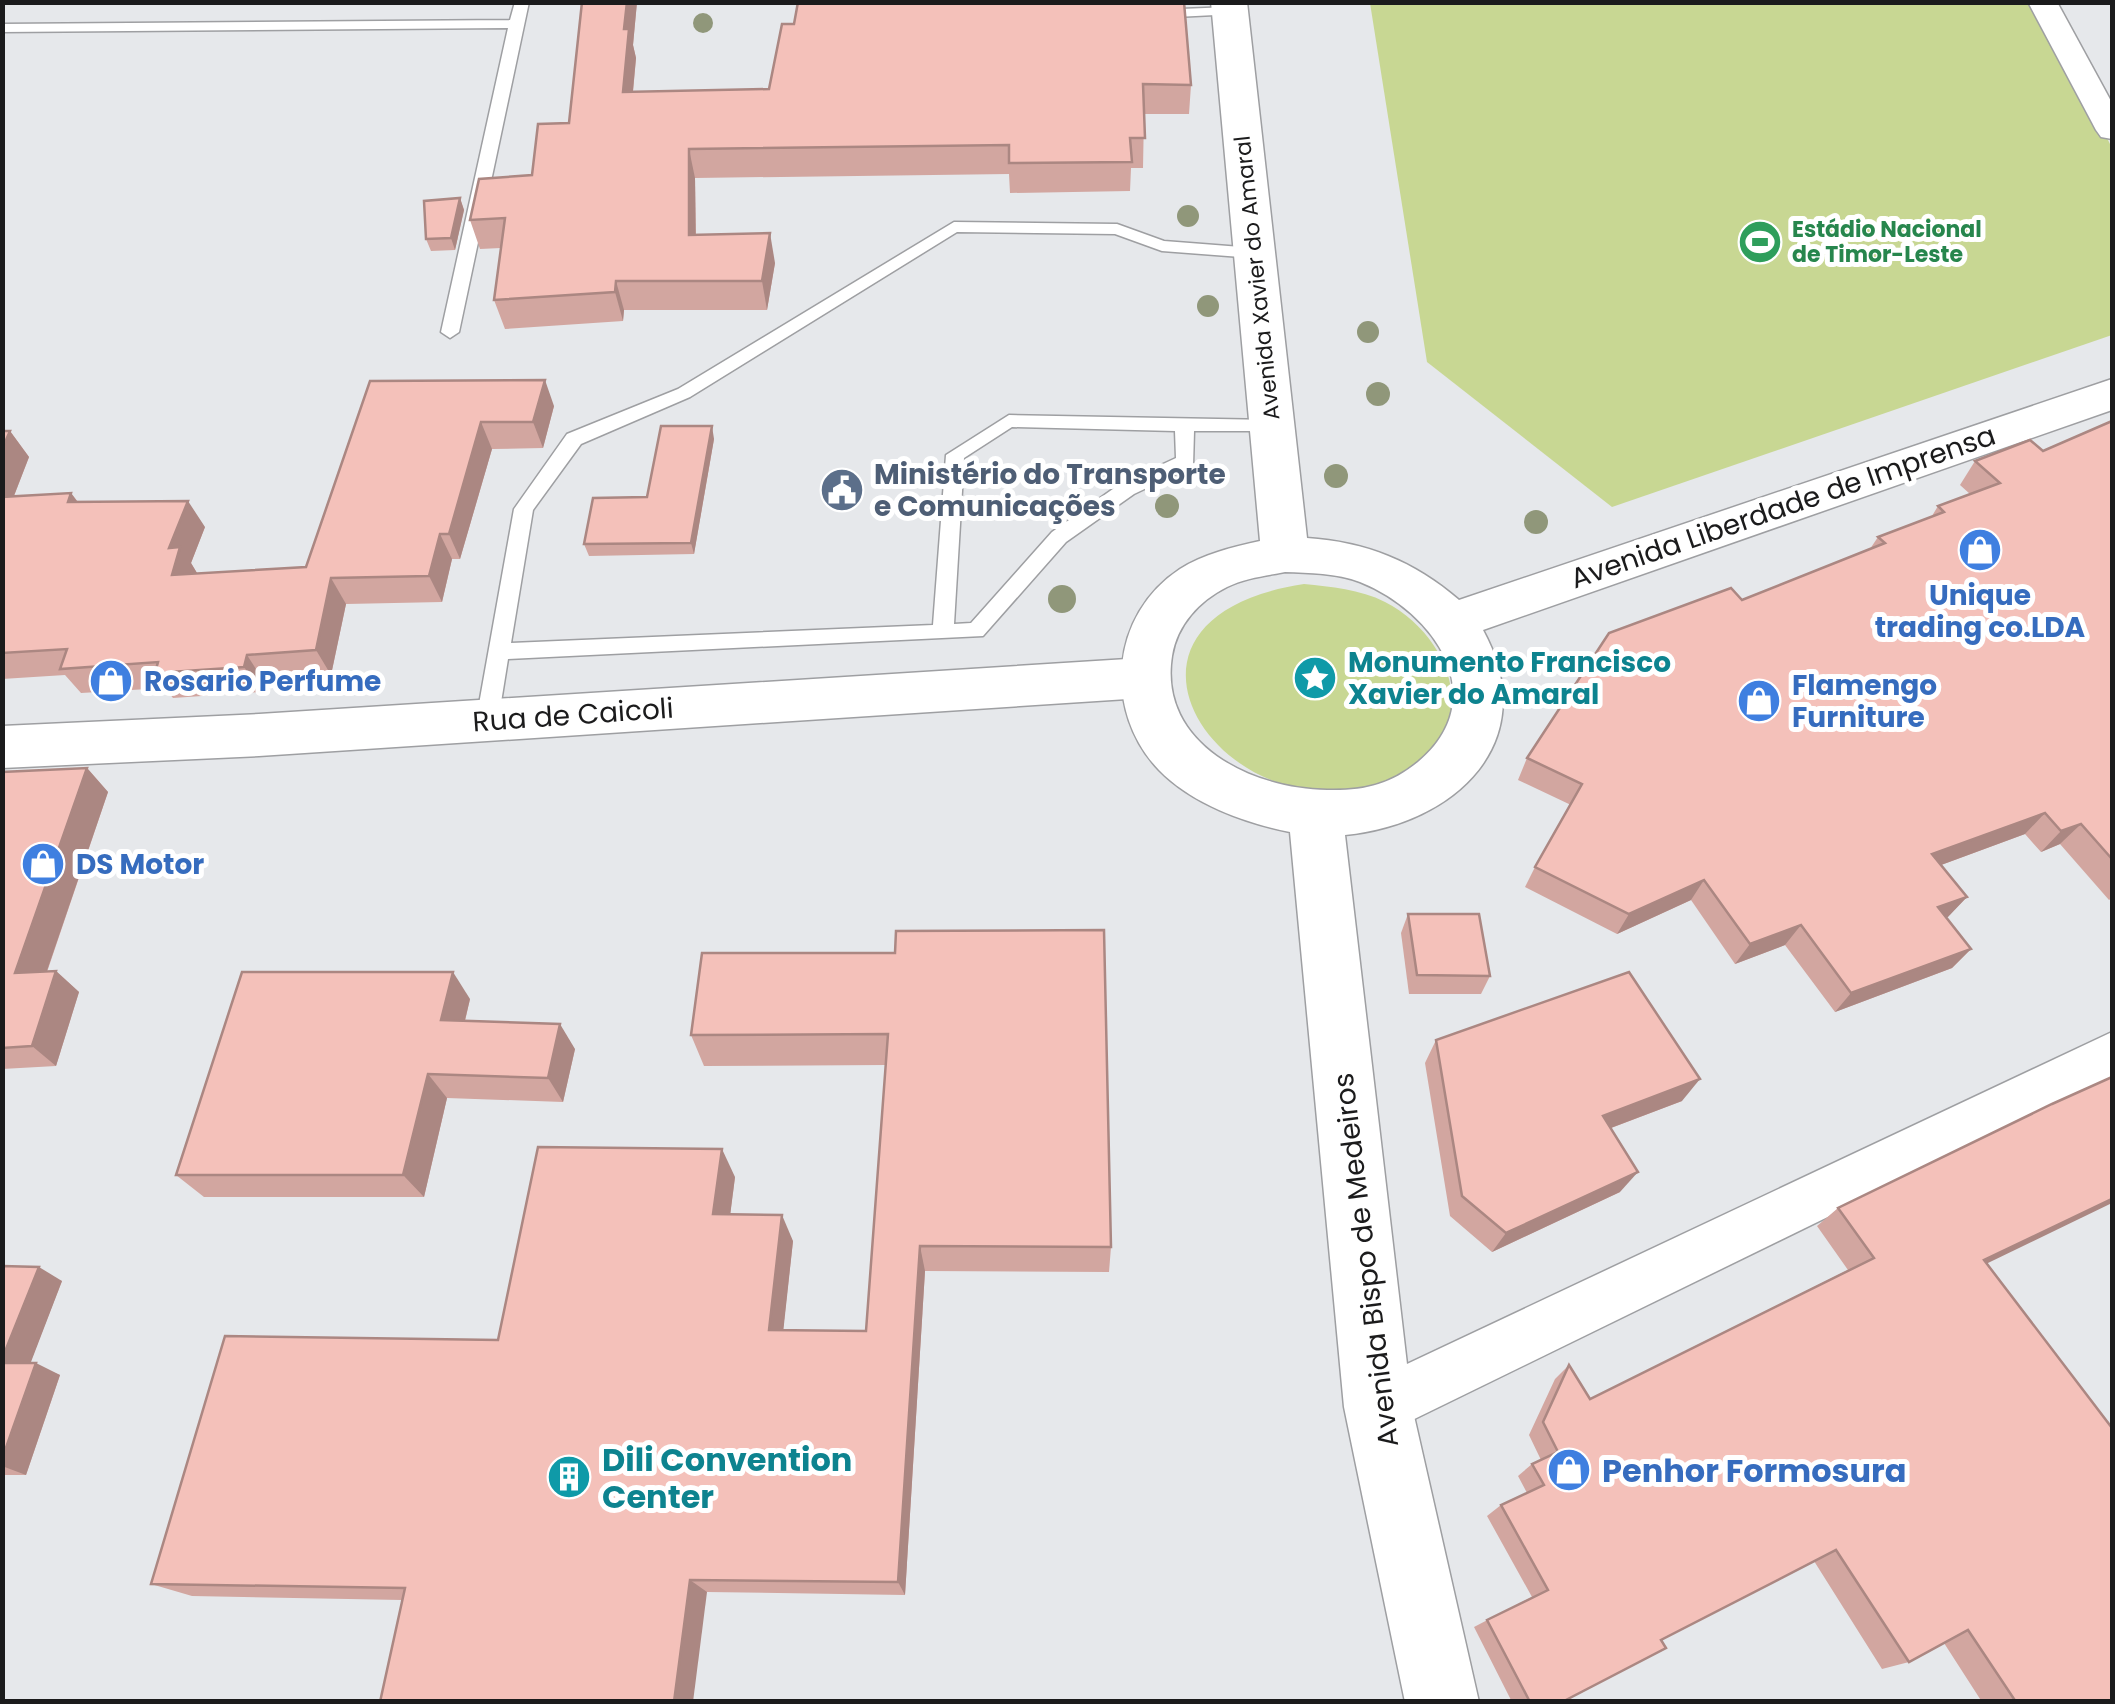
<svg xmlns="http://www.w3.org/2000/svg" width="2115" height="1704" font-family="Poppins,sans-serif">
  <rect width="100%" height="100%" fill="#e6e8eb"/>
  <g fill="#c8d793">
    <path d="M1370 3H2039L2112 148V335L1612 507 1427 362Z"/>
    <path d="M1304 584C1331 587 1360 589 1385 602 1455 638 1485 734 1401 775 1234 855 1066 620 1304 584Z"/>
  </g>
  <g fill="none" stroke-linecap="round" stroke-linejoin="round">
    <g stroke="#9e9fa2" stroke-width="3">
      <g id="service">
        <path d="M515 2H529L459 332 450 338 441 332 508 28 2 32V24L510 20Z"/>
        <path d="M1230 7 1237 11 1235 14 1156 18 1149 14 1156 10Z"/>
        <path d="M954 222 1117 224 1164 241 1254 248 1262 253 1254 258 1162 251 1115 234 957 232 690 397 581 444 533 510 511 643 933 625 946 455 1009 415 1272 420 1279 421V431H1194L1193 466 1134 494 1066 542 983 636 508 659 498 721 495 727H479L476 721 514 509 567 434 678 389ZM1012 427 1175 431 1176 458 1120 484 1052 532 971 623 954 624 964 458Z"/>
      </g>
    </g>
    <g stroke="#9e9fa2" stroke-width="3">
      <g id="minor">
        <path d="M2028 2H2057L2112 103V139L2101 137 2096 130Z"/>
        <path d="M2112 1032V1078L1398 1427 1378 1435 1358 1427 1350 1407 1358 1387Z"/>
      </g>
    </g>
    <g stroke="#9e9fa2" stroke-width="3">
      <path id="secondary" d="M1143 658 1161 664 1169 678 1161 692 1143 698 259 756 2 768V726L259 714Z"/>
    </g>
    <g stroke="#9e9fa2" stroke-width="3">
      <path id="primary" d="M1211 2H1247L1307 538C1366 542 1414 561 1459 600L2112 379V410L1483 630C1544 742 1455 824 1345 835L1412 1407 1479 1702H1405L1344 1407 1290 832C1245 823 1192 804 1159 770 1103 711 1110 615 1180 569 1203 554 1233 547 1260 541ZM1285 572C1309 573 1337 573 1360 582 1435 612 1494 698 1418 762 1390 785 1363 791 1327 790 1252 789 1158 744 1172 656 1177 625 1199 601 1227 587 1245 578 1265 576 1285 572Z"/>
    </g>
    <use href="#service" fill="#fff" fill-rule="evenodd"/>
    <use href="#minor" fill="#fff" fill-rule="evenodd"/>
    <use href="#secondary" fill="#fff" fill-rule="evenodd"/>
    <use href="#primary" fill="#fff" fill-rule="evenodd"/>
  </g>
  <g fill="#90977a">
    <circle cx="703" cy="23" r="10"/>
    <circle cx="1188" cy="216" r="11"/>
    <circle cx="1208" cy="306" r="11"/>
    <circle cx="1368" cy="332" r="11"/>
    <circle cx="1378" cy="394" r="12"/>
    <circle cx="1336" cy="476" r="12"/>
    <circle cx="1167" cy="506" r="12"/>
    <circle cx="1536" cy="522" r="12"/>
    <circle cx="1062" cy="599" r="14"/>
  </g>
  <g fill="#d2a6a0">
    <path d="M582 2H637L633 45 636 58 633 92 769 89 782 24 1191 85 1189 114H1144L1143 168H1131L1130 191 1010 193 1009 174 695 178 696 235 775 263 767 310H624L623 321 505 329 494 300 501 248 480 249 470 220 532 175 569 123Z"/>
    <path d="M460 198 464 210 455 250 431 251 426 239Z"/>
    <path d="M370 381 554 406 543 448 492 449 460 559H452L442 602 346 604 331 675 263 680 261 692 173 698 165 688 81 693 65 675 2 679V431H10L29 457 14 496 71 493 78 502 205 527 191 563 197 573 306 567Z"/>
    <path d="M2112 421V898L2109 900 2060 844 2041 852 2025 834 1941 865 1967 897 1946 918 1971 949 1952 968 1835 1012 1785 945 1735 964 1691 900 1617 934 1525 887 1535 867 1571 805 1518 780 1527 758 1742 600 1870 549 1878 537 1932 516 1938 506 1970 494 1960 485 1975 461 2043 451Z"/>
    <path d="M714 439 694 554 589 556 584 544 647 497Z"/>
    <path d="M87 768 108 792 47 972 56 971 79 992 56 1066 2 1069V772Z"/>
    <path d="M1408 914 1490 976 1481 994H1409L1401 933Z"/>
    <path d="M895 953 1111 1247 1109 1272 925 1271 905 1595 707 1592 402 1600 192 1596 151 1584 498 1340 735 1177 730 1215 793 1241 783 1330 866 1331 886 1065 704 1066 691 1035Z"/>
    <path d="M470 999 465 1021 575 1049 563 1102 447 1098 424 1197H204L176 1175Z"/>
    <path d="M1436 1040 1682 1101 1611 1128 1620 1192 1492 1252 1450 1216 1425 1063Z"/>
    <path d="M1838 1208 1987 1263 2112 1702H1982L1944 1643 1909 1662 1882 1669 1814 1561 1661 1640 1562 1702H1512L1474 1627 1532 1597 1487 1516 1501 1505 1527 1493 1518 1476 1532 1464 1541 1460 1529 1435 1555 1379 1569 1365 1590 1399 1848 1270 1817 1226Z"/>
    <path d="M2 1266 62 1281 30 1363 60 1375 26 1475H2Z"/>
  </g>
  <g fill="#ab8782">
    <path d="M627 2H637L633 45 636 58 630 122 623 92 624 29Z"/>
    <path d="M689 149 695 178 696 264 689 235Z"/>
    <path d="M460 198 464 210 455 250 451 238Z"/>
    <path d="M770 233 775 263 767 310 762 281Z"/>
    <path d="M616 281 624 310 623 321 615 292Z"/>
    <path d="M545 380 554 406 543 448 533 422Z"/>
    <path d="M481 422 492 449 460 559 449 534Z"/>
    <path d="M712 426 714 439 694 554 691 543Z"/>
    <path d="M10 431 29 457 3 524 2 449Z"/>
    <path d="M71 493 90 519 68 502Z"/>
    <path d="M188 501 205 527 191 563 197 573 172 575 169 548Z"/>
    <path d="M440 534 452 559 442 602 429 576Z"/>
    <path d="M331 578 346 604 331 675 316 650Z"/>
    <path d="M247 655 263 680 261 692 244 667Z"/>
    <path d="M87 768 108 792 39 994 15 973Z"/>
    <path d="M2045 813 2025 834 1914 875 1932 854Z"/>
    <path d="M2081 824 2060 844 2041 852 2061 831Z"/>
    <path d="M1704 880 1691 900 1617 934 1629 914Z"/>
    <path d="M1967 897 1948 917 1920 927 1938 907Z"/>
    <path d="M1801 925 1785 945 1735 964 1750 944Z"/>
    <path d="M1971 949 1952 968 1835 1012 1851 993Z"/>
    <path d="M56 971 79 992 56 1066 32 1046Z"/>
    <path d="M453 972 470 999 459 1045 441 1020Z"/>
    <path d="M560 1024 575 1049 563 1102 548 1078Z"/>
    <path d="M428 1074 447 1098 424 1197 403 1175Z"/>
    <path d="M1700 1079 1682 1101 1587 1137 1603 1116Z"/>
    <path d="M722 1149 735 1177 727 1240 713 1214Z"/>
    <path d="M1638 1172 1620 1192 1492 1252 1506 1233Z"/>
    <path d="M2112 1199V1203L1959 1277 1984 1260Z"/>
    <path d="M782 1215 793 1241 781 1352 769 1330Z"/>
    <path d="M920 1246 925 1271 905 1595 898 1582Z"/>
    <path d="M39 1267 62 1281 26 1375 2 1364V1359Z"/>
    <path d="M36 1363 60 1375 26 1475 2 1466V1459Z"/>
    <path d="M690 1580 707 1592 693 1702H674Z"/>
  </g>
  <g fill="#f4c1ba" stroke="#ab8782" stroke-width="2.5">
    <path d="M582 2H627L624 29H629L623 92 769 89 782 24H794L798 2H1184L1191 85 1143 84 1145 138H1130L1132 162 1009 163V145L689 149V235L770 233 762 281H616L615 292 494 300 505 218 470 220 479 179 532 175 538 124 569 123Z"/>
    <path d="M460 198 451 238 426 239 424 201Z"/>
    <path d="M545 380 533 422H481L449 534H440L429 576 331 578 316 650 247 655 244 667 155 673 158 662 60 669 67 649 2 653V497L71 493 68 502 188 501 169 548 180 547 172 575 306 567 370 381Z"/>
    <path d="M2112 421V859L2081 824 2061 831 2045 813 1932 854 1967 897 1938 907 1971 949 1851 993 1801 925 1750 944 1704 880 1629 914 1535 867 1582 784 1527 758 1609 633 1731 588 1742 600 1885 543 1878 537 1944 512 1938 506 2000 483 1975 461 2030 440 2043 451Z"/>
    <path d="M661 426H712L691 543 584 544 593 498 647 497Z"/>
    <path d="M2 431H10L2 449Z"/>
    <path d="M87 768 15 973 56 971 32 1046 2 1048V772Z"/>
    <path d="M1408 914H1479L1490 976 1417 975Z"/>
    <path d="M1104 930 1111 1247 920 1246 898 1582 690 1580 674 1702H380L405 1588 151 1584 225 1336 498 1340 538 1147 722 1149 713 1214 782 1215 769 1330 866 1331 888 1034 691 1035 702 953H895L896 931Z"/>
    <path d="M242 972H453L441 1020 560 1024 548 1078 428 1074 403 1175H176Z"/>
    <path d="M1629 972 1700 1079 1603 1116 1638 1172 1506 1233 1462 1196 1436 1040Z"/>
    <path d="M2112 1077V1199L1984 1260 2112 1428V1702H2016L1968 1630 1909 1662 1836 1550 1661 1640 1666 1648 1562 1702H1530L1487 1620 1548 1590 1501 1505 1544 1485 1532 1464 1558 1452 1543 1422 1569 1365 1590 1399 1874 1258 1838 1208 2052 1104Z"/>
    <path d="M2 1266 39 1267 2 1359Z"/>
    <path d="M2 1363H36L2 1459Z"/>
  </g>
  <defs>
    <g id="stadium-disc" transform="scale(2.25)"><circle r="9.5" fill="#2e9e5b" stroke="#fff"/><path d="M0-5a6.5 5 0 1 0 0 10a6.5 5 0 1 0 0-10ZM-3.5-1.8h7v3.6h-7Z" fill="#fff"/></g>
    <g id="civic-disc" transform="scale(2.25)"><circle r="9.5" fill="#5c6f8a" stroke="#fff"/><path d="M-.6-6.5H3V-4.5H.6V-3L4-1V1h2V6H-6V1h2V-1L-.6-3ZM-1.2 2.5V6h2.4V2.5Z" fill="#fff"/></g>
    <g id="shop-disc" transform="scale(2.25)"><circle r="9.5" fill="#3f7fe0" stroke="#fff"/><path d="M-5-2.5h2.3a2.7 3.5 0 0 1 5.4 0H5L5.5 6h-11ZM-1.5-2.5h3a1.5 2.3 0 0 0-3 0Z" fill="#fff"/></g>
    <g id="sight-disc" transform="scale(2.25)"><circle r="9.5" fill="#0f9aa8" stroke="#fff"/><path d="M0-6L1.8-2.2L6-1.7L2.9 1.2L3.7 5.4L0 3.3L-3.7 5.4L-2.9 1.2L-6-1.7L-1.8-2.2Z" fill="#fff"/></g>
    <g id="building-disc" transform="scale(2.25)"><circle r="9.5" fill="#0f9aa8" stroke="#fff"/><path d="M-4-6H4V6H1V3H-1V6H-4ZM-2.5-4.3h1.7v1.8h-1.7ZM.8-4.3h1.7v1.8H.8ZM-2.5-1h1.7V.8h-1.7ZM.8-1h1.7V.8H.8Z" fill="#fff"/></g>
  </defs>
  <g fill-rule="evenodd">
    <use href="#stadium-disc" x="1760" y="242"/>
    <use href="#civic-disc" x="842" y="490"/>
    <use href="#shop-disc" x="1980" y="550"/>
    <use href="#sight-disc" x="1315" y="678"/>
    <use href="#shop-disc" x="111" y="681"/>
    <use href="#shop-disc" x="1759" y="701"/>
    <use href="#shop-disc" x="43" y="864"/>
    <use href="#shop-disc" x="1569" y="1470"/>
    <use href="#building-disc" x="569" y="1477"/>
  </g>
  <g text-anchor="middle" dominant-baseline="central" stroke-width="10" stroke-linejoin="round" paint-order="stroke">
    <g font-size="22" font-weight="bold" fill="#27864d" stroke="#fff" text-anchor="start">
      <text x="1792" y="229">Estádio Nacional<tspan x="1792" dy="25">de Timor-Leste</tspan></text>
    </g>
    <g font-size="22" fill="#1b1b1c" stroke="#fff">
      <text transform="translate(1257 278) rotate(-96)">Avenida Xavier do Amaral</text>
    </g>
    <g font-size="28" font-weight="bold" fill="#4e5e75" stroke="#fff" text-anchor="start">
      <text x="874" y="474">Ministério do Transporte<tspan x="874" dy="32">e Comunicações</tspan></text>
    </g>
    <g font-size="28" fill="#1b1b1c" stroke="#fff">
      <text transform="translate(1783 507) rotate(-19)">Avenida Liberdade de Imprensa</text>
      <text transform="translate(573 715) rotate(-4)">Rua de Caicoli</text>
      <text transform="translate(1366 1260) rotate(-97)">Avenida Bispo de Medeiros</text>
    </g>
    <g font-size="28" font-weight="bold" fill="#366cbe" stroke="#fff" text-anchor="start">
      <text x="1980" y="595" text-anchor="middle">Unique<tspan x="1980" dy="32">trading co.LDA</tspan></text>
      <text x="144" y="681">Rosario Perfume</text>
      <text x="1792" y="685">Flamengo<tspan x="1792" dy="32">Furniture</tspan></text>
      <text x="76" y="864">DS Motor</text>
    </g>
    <g font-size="28" font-weight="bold" fill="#0d838f" stroke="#fff" text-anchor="start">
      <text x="1348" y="662">Monumento Francisco<tspan x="1348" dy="32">Xavier do Amaral</tspan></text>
    </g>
    <g font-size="32" font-weight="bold" fill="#0d838f" stroke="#fff" text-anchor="start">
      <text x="602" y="1459">Dili Convention<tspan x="602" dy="37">Center</tspan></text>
    </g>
    <g font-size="32" font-weight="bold" fill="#366cbe" stroke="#fff" text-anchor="start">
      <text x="1602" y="1470">Penhor Formosura</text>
    </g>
  </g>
  <rect width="2115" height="1704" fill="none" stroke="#1b1b1c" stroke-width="10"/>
</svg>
